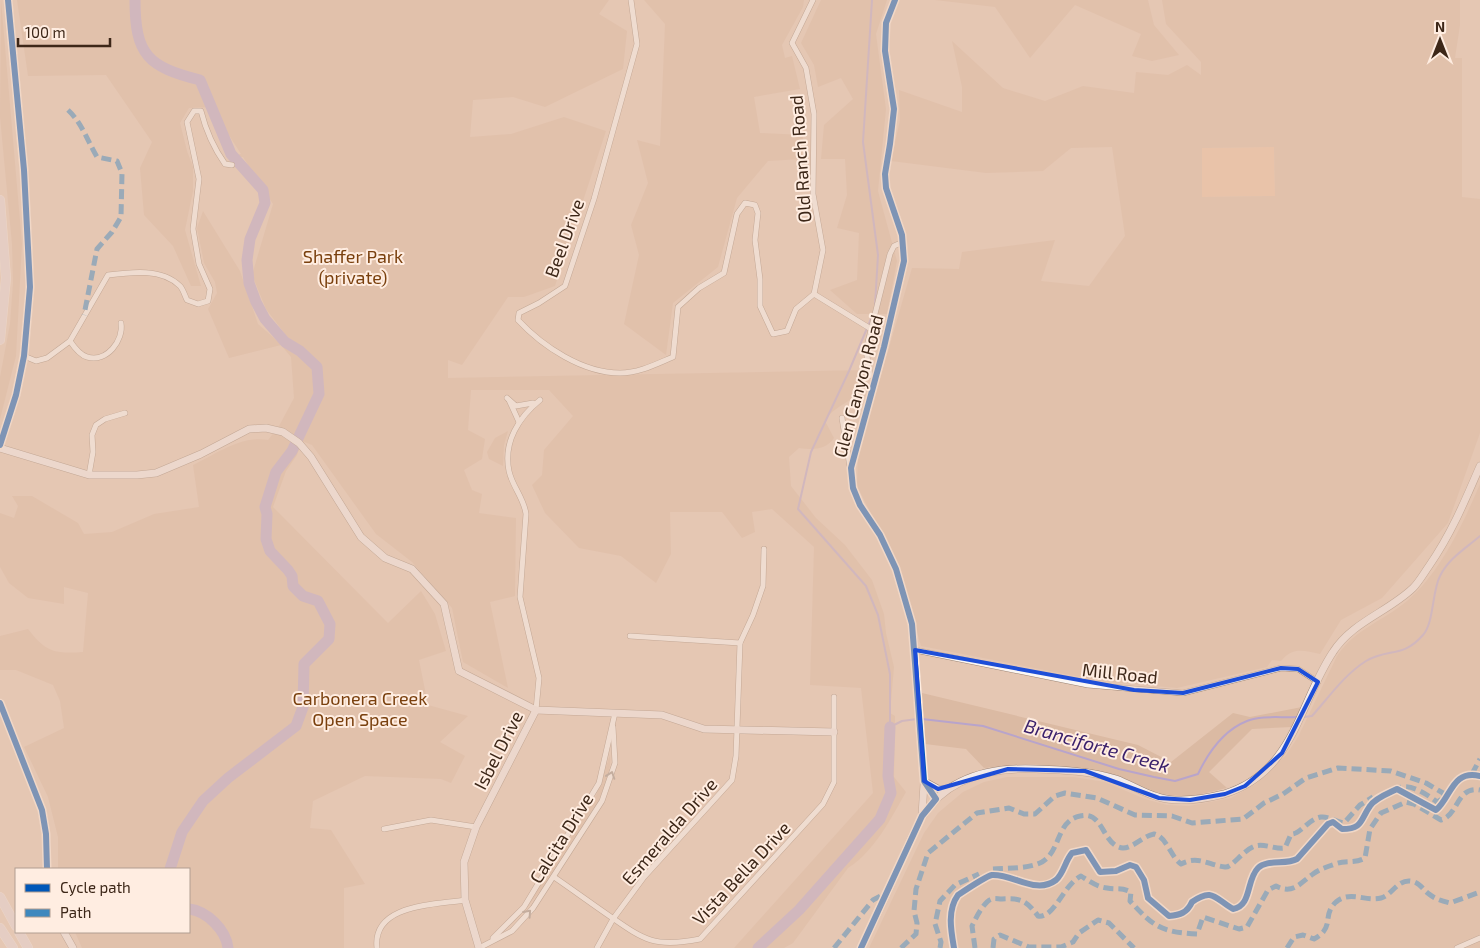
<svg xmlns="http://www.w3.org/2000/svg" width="1480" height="948" font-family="'Exo 2',sans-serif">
  <rect width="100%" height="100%" fill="#e5c7b3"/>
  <path fill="#eebe9e" d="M1274 147 1275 196 1202 197V148Z"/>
  <g fill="#dbbaa3" fill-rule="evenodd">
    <path d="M1 0 22 244 16 356 0 419V377L10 324 13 283 12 244 0 117Z"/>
    <path d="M17 0H609L599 14 627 31 623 69 545 107 513 97 473 100 470 137 511 134 564 117 606 131 555 286 524 297H508L462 365 448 360V378L866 370C864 376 863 384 860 389 851 404 833 406 825 421L834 438C826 450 812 450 799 448L789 457 791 486 816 518 845 545 872 580 884 614 886 633 894 667 890 713 895 716 894 777 906 792C891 818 875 851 848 868L793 943 784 948H734L873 793 861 688 810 685 814 547 772 509 752 512 755 532 742 538 722 512H670L671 554 656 583 621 556 579 548 545 513 532 485 542 475 544 450 573 416 549 390H471L468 430 485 439 482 459 464 470 472 490 482 494 479 513 516 518 515 596 490 602 508 688 463 662 452 608 412 562 376 534 312 445 302 441 297 455 286 471 273 507 388 623 421 591 435 614 446 651 419 660 428 705 468 716 440 742 465 756 451 783 441 779 365 776 313 801 310 828 331 830 365 884 344 888V948H82L75 932H189V869H58V837L48 797 24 747 64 728 60 701 53 685 16 670H0V636L28 629C46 652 54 654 83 652L88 593 64 587V604L28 598 9 583 0 567V513L14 518 18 506 12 496H32L78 523 84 534 112 532 154 514 199 507 193 465C216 454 242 435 268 440L279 426 294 398 291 357 281 345 229 358 208 309 217 293 215 282 204 263 197 228 203 211 240 271 258 324 281 344 291 342 266 309 252 275 273 204 243 157H239L237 155 241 154 211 107 189 108 180 123 187 151 193 167V191L185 230 201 286H191L173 246 144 215 140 168 152 142 106 75 28 76Z"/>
    <path d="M644 0H804L803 7 782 45 785 58 792 56 800 89 754 97 760 133 803 135 802 159 768 161 737 198 718 267 673 303 666 355 624 324 639 255 631 225 648 183 637 140 660 146 665 24Z"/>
    <path d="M821 0H887L876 34 886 109 878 191 897 261 887 314H857L830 290 857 280 859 233 837 228 847 195 845 159H821L824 125 853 99 841 78 818 87 814 65 801 43Z"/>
    <path d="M935 0H1148L1154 25 1179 55 1152 61 1132 56 1141 34 1075 5 1030 58 995 7Z"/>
    <path d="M1162 0H1460V25L1455 58H1462V197L1480 199V433L1448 523 1382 598 1341 620 1320 654C1303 650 1292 647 1281 661L1272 660 1267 667 1177 688 1101 681 921 646 897 565 857 486 858 455 912 268 959 269 962 252 1055 240 1041 281 1089 286 1125 236 1112 147 1071 148 1043 171 986 173 891 161 900 120 899 90 962 112V87L952 41 1003 88 1045 101 1083 86 1134 93 1136 72 1168 75 1187 65 1201 75V62L1166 24ZM1274 147 1275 196 1202 197V148Z"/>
    <path d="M508 431 504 445 503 466 489 459 487 452 495 438Z"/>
    <path d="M1480 484V948H869L924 833 938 813 963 792 984 782 1007 777H1074L1105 782 1145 799 1167 805 1189 806 1231 798 1256 784 1286 755 1298 737 1337 656C1355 629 1383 621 1407 601 1440 573 1463 524 1480 484Z"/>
    <path d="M922 693 1138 745 1171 762 1233 713 1250 717 1302 707 1292 727 1252 729 1209 772 1227 788 1189 797 1160 794 1121 777 1084 768 1025 764 984 768 966 749 925 744Z"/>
    <path d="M610 755C616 797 538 897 509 928L560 856 596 796Z"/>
  </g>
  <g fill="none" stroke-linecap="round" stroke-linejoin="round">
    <g stroke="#b8a4cb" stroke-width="2">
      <path d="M872 0 863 142 878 255 875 305"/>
      <path d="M873 314 849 371 811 452 798 509 866 586 878 615 890 674V727L902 721 917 719"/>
      <path d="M1304 717 1312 716C1329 697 1344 675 1366 661 1389 648 1403 658 1423 635 1434 623 1432 591 1440 576 1449 558 1465 549 1480 536"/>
      <path d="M922 719 983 726 1119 769 1154 777 1175 781 1198 774C1208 753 1224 730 1247 721 1262 715 1281 718 1297 717"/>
    </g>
    <g stroke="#b8a4cb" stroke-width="11">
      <path d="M135 0C135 55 148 67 200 80L231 154 263 190 265 203 250 239 247 260 249 283 256 302 265 319 285 342 300 351 317 367 319 394 292 451 276 472 265 507 267 514 266 539 270 551 288 570 292 576 293 586 303 596 318 601 330 624 329 639 304 664 303 707 296 726 228 778 203 801 182 832 170 869"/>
      <path d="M189 909C207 911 226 930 228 948"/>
      <path d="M758 948 799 910 880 819 891 793 888 776 890 727"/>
    </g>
    <g stroke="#9a8373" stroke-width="6">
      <g id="street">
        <path d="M631 0 637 44 594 199 565 286 539 303 519 313 518 320C543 347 583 373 620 373 639 373 656 364 673 357L678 307 699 288 724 273 737 214 745 203 755 205 758 213 755 240 760 279V306L773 334 787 331 796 309 814 294"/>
        <path d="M813 0 792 43 806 68 814 114 813 194 823 250 814 294"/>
        <path d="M814 294 871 329"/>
        <path d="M70 341C74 347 80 355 87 357 107 363 124 340 121 323"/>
        <path d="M24 356 36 361 47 358 70 341 108 275C131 272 162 268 180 286 183 289 185 296 187 300L198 304 208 301 210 289 199 264 193 229 199 179 187 122 194 111H201C206 131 213 147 225 164L232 165"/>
        <path d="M875 378 870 375 866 350 890 254 894 246 903 242"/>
        <path d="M507 398 516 406 533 403"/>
        <path d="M509 400 519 422"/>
        <path d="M842 418 850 467"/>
        <path d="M89 475 93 452 92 435 96 425 105 419 125 413"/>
        <path d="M630 636 740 643"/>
        <path d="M915 650 1088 685 1183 693 1281 668 1298 669 1318 682"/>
        <path d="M536 710 539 678 520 597 526 514C524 498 512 486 509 471 503 442 519 417 540 400"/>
        <path d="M384 829 431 820 476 827"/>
        <path d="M554 877C573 890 592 904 611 917 644 940 655 948 700 939L823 804 834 782V697"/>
        <path d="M493 938 524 907 599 783 615 713"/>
        <path d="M377 948C372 904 434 905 465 900"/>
        <path d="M479 948 512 931 533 908 602 801 615 763 613 727"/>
        <path d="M597 948 613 919 644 877 732 780 736 756 740 643 753 615 763 586 764 549"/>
        <path d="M1457 948 1480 938"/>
      </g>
    </g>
    <g stroke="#9a8373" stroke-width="8">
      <g id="secondary">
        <path d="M895 0 886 23 885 51 894 109 890 144 885 174 886 188 902 235 904 261 884 347 851 468 853 488 860 505 880 535 896 569 912 624 924 781 936 799"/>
        <path d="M0 445 16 395 24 356 30 287 24 170 8 0"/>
        <path d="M0 448 89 475H137L156 473 201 454 249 429 266 428 283 432 299 443 311 457 361 537 385 558 412 569 444 604 459 671 536 710 662 715 704 729 834 732"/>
        <path d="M0 703 42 810 46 834 47 869"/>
        <path d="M927 783 938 789H947"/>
        <path d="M922 815 924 784"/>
        <path d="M64 932 73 948"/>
        <path d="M479 948 465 900 464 862 476 827 536 710"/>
        <path d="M861 948C874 921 887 894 899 866 906 850 913 832 922 817 947 777 992 767 1036 769 1064 770 1090 771 1116 779 1130 784 1143 793 1158 797 1178 803 1204 799 1224 794 1294 773 1299 703 1333 652 1352 622 1388 612 1413 588 1419 582 1424 573 1429 566 1451 534 1465 501 1480 466"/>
      </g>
    </g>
    <g stroke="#f3e6dd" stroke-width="10">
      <g id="highway">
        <path d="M0 200 6 278 0 340"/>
        <path d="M0 897 16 926"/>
        <path d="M0 928 13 948"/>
        <path d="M19 932 28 948"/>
      </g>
    </g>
    <use href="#street" stroke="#fbf7f4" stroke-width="5"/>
    <use href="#secondary" stroke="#f4eceb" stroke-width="7"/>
    <use href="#highway" stroke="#e4d5d7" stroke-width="9"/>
    <g stroke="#3e88be" stroke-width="5" stroke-dasharray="10 5" stroke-linecap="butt">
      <path d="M68 110C82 123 87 140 97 157L117 161 122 173 121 217 112 232 97 249 84 315"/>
      <path d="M1472 774 1480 759"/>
      <path d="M993 869C1008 868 1028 869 1042 862 1061 851 1056 821 1080 816 1104 810 1102 846 1123 848 1133 848 1143 836 1154 834 1167 837 1170 856 1181 864 1198 855 1208 865 1225 867 1232 868 1243 850 1255 846 1265 843 1276 850 1285 848L1291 834C1300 835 1308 819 1321 817 1328 816 1336 822 1344 823L1360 805 1373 797"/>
      <path d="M834 948 873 900 884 894"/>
      <path d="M901 948 916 934 917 923 914 911 916 889 928 853 977 813 1009 808 1024 814H1035L1055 796 1065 793 1097 798 1135 815 1172 816 1192 823 1243 819 1264 803 1283 794 1306 778 1338 768 1391 771 1426 783 1443 793 1445 797 1437 802C1428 795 1411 783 1399 788"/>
      <path d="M940 948 941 942 935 924 940 901 955 885 979 874"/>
      <path d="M975 948 972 926C976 918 980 909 987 902 992 897 996 899 1002 899 1021 898 1026 900 1038 916 1054 919 1064 884 1081 876 1089 881 1097 887 1107 888 1117 890 1121 887 1131 892L1130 901C1154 927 1161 932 1197 934L1203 917 1239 929 1247 927 1268 890 1276 886C1293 895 1300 883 1313 874 1320 869 1327 867 1335 864 1345 860 1355 864 1365 858L1370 829 1381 813 1406 802 1414 804 1441 820C1459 815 1456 786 1480 790"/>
      <path d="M993 948 994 939 1000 935 1029 947H1061L1073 942 1079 933 1098 920 1109 923 1134 948"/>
      <path d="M1287 948 1294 937 1303 935 1314 939C1336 927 1321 916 1336 902 1350 890 1365 902 1381 898 1392 895 1397 880 1410 881 1420 882 1422 889 1429 894 1435 899 1442 901 1450 903L1480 892"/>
    </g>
    <g stroke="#ffede1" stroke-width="9">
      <g id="cycleway">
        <path d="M0 445 16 395 24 356 30 287 24 170 8 0"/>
        <path d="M0 703 42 810 46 834 47 869"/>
        <path d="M861 948 922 816 936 799 924 781 912 624 896 569 880 535 860 505 853 488 851 468 884 347 904 261 902 235 886 188 885 174 890 144 894 109 885 51 886 23 895 0"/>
        <path d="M954 948C951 931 947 910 958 895 964 891 987 876 992 875 1014 874 1036 895 1056 880 1064 873 1065 861 1072 853L1086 850 1100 872 1116 871 1130 865 1136 867 1144 880 1148 898 1169 916C1180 915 1187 913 1192 902 1213 887 1215 899 1233 909 1252 906 1246 880 1258 868 1267 859 1286 865 1297 859L1328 824 1333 822 1342 829C1363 829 1360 820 1370 806 1375 798 1389 793 1397 789L1436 810C1451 798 1452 769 1480 776"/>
      </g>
    </g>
    <use href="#cycleway" stroke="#0057b8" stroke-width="6"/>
  </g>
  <defs><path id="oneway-chevron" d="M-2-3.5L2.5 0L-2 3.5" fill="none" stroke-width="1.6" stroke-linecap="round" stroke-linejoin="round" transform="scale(1.25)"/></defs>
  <g stroke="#9c8f86">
    <use href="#oneway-chevron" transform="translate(611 775) rotate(-71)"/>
    <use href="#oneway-chevron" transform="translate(528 913) rotate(-48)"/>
  </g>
  <path d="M0 0H1480V948H0ZM915 650 1134 690 1183 693 1281 668 1298 669 1318 682 1282 753 1245 786 1225 794 1190 800 1159 798 1085 771 1008 769 938 789 924 781Z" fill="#e5c7b3" fill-opacity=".55" fill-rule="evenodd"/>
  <path fill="none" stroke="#1d4ed8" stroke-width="4" stroke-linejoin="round" d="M915 650 1134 690 1183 693 1281 668 1298 669 1318 682 1282 753 1245 786 1225 794 1190 800 1159 798 1085 771 1008 769 938 789 924 781Z"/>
  <g text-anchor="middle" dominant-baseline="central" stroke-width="4" stroke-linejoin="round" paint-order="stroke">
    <g font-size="18" fill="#3d2718" stroke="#ffede1">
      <text transform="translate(800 159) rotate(-94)">Old Ranch Road</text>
      <text transform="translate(564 238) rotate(-70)">Beel Drive</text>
      <text transform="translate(858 386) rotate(-75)">Glen Canyon Road</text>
      <text transform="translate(1120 673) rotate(6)">Mill Road</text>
      <text transform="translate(498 750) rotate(-63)">Isbel Drive</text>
      <text transform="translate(669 831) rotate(-49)">Esmeralda Drive</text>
      <text transform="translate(561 838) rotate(-58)">Calcita Drive</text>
      <text transform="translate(741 873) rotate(-47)">Vista Bella Drive</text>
    </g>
    <g font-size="18" fill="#7a400e" stroke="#ffede1">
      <text x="353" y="256">Shaffer Park<tspan x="353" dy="21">(private)</tspan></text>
      <text x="360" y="698">Carbonera Creek<tspan x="360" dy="21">Open Space</tspan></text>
    </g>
    <g font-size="19" font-style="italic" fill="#3a206b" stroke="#ffede1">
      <text transform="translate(1097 745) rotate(16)">Branciforte Creek</text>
    </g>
  </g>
  <rect x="15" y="868" width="175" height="65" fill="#ffede1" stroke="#b19e91"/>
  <rect x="25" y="884" width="25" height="8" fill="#0057b8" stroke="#b19e91"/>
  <text x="60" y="893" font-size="15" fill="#3d2718">Cycle path</text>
  <rect x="25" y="909" width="25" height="8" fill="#3e88be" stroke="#b19e91"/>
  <text x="60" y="918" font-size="15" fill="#3d2718">Path</text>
  <g transform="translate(1440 40)" stroke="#ffede1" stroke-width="4" paint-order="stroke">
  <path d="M0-4L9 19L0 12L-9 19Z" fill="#3d2718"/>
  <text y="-8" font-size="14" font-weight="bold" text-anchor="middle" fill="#3d2718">N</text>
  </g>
  <path d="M18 38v8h92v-8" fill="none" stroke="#3d2718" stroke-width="2.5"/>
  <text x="25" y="38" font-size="15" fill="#3d2718" stroke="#ffede1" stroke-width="4" paint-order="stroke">100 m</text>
</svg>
